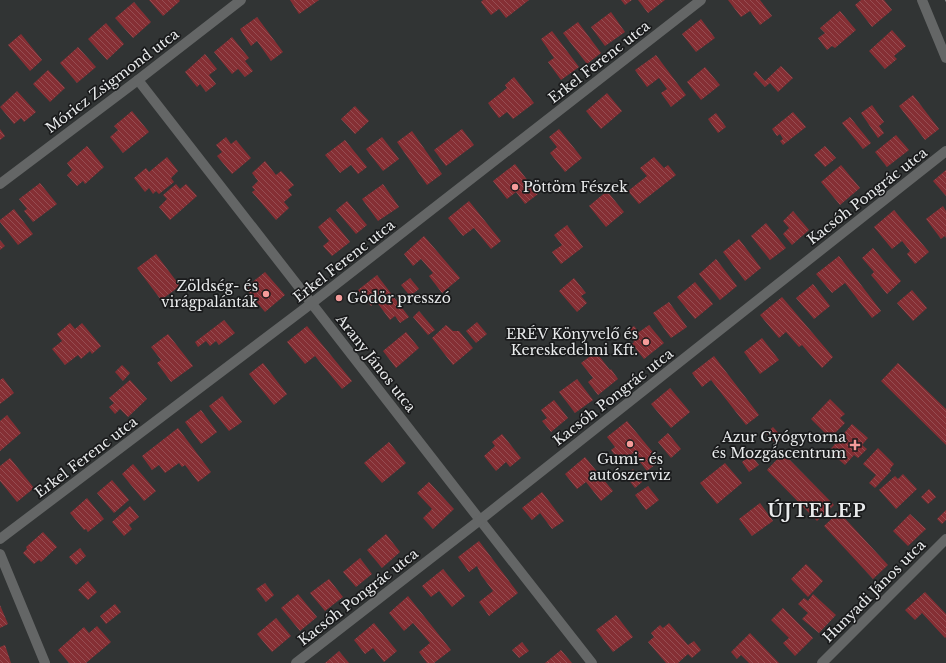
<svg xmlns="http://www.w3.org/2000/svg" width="946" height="663" font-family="'Libre Baskerville',serif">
  <defs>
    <pattern id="building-back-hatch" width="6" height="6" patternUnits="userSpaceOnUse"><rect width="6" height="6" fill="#852f34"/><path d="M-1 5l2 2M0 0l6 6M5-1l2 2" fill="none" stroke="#964d52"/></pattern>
  </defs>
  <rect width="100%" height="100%" fill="#313434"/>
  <g fill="url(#building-back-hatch)">
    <path d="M149 0H179L180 1 163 16Z"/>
    <path d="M290 0H319L299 14Z"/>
    <path d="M483 0H529L506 18 499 9 491 15 481 2Z"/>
    <path d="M621 0H632L625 5Z"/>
    <path d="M638 0H665L648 13Z"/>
    <path d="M728 0H760L772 16 760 25 750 11 741 17Z"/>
    <path d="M861 0H884L892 10 872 27 855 5Z"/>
    <path d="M134 2 151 22 133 38 115 18Z"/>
    <path d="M840 11 856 30 835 48 832 46 827 50 818 38 825 33 820 28Z"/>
    <path d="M611 12 625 32 605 46 591 27Z"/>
    <path d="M257 17 283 52 271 61 257 41 251 46 240 29Z"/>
    <path d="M701 19 715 38 696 52 682 34Z"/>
    <path d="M578 22 601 53 587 64 563 33Z"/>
    <path d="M106 23 124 44 107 60 88 39Z"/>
    <path d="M892 30 906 46 894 56 897 59 885 69 869 51Z"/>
    <path d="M552 31 579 67 561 80 548 62 554 58 541 39Z"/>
    <path d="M21 34 42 60 30 71 8 45Z"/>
    <path d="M232 37 249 58 245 61 253 71 245 77 238 69 232 74 214 52Z"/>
    <path d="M78 47 96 67 77 83 60 63Z"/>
    <path d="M205 54 217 69 209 75 216 84 206 92 200 84 197 87 185 72Z"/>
    <path d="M656 55 686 95 671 107 661 93 667 89 659 78 647 87 635 70Z"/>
    <path d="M781 66 793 78 778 92 770 83 765 87 753 74 756 71 765 81Z"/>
    <path d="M705 67 720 85 701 100 687 82Z"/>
    <path d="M48 70 65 88 50 102 33 84Z"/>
    <path d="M514 77 534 103 513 119 507 112 499 118 488 103 507 88 505 85Z"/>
    <path d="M17 91 36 112 24 122 21 118 14 124 0 107Z"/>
    <path d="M607 93 622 111 601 129 586 111Z"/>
    <path d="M913 95 939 129 925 140 899 106Z"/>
    <path d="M872 105 884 122 879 126 884 133 878 138 861 113Z"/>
    <path d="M355 106 369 121 355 134 341 119Z"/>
    <path d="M132 111 149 132 123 153 110 137 118 130 114 126Z"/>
    <path d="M793 112 806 127 783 145 780 141 783 139 780 134 777 136 772 129Z"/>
    <path d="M716 113 726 127 718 133 708 119Z"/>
    <path d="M850 117 871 143 863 149 842 123Z"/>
    <path d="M0 129 5 136 0 140Z"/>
    <path d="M462 129 474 145 446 166 434 150Z"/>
    <path d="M559 129 582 158 565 172 550 153 557 147 549 137Z"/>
    <path d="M412 131 442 174 427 185 397 142Z"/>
    <path d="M896 135 909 150 887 167 875 152Z"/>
    <path d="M226 137 231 144 236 140 251 158 232 174 217 156 222 152 216 145Z"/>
    <path d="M382 137 399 159 383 171 366 149Z"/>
    <path d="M345 140 367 167 358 174 351 165 340 173 325 155Z"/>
    <path d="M87 146 104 167 85 184 83 181 77 186 67 175 72 170 67 163Z"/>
    <path d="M825 146 836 158 825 167 814 155Z"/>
    <path d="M167 157 178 171 171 178 174 182 159 194 156 191 153 194 149 188 145 192 134 178 146 168 149 172Z"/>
    <path d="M654 157 664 168 668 165 676 175 639 204 628 191 647 176 640 168Z"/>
    <path d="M265 161 276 175 281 171 294 185 288 190 292 195 284 202 289 208 276 220 252 192 255 190 252 187 258 181 252 173Z"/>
    <path d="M515 164 538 194 525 204 516 192 507 199 493 181Z"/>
    <path d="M841 165 860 188 840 205 821 182Z"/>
    <path d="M946 170V196L933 181Z"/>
    <path d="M40 183 57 204 33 222 24 211 27 209 19 199Z"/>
    <path d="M176 184 180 189 186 184 197 196 170 220 159 207 167 199 163 195Z"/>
    <path d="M383 184 399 207 378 221 362 199Z"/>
    <path d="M607 191 624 212 606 227 589 206Z"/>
    <path d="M347 201 367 225 356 234 336 210Z"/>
    <path d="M469 201 501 241 491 249 474 228 463 236 448 218Z"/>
    <path d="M943 206 946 211V238L945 236 941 239 926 219Z"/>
    <path d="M14 209 33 234 18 245 0 222V220Z"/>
    <path d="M894 210 929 252 915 264 907 254 910 251 902 241 892 249 874 227Z"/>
    <path d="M793 211 809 230 792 245 783 234 789 228 783 221Z"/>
    <path d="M330 217 350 242 332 256 323 246 329 241 318 227Z"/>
    <path d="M766 223 786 248 770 260 751 236Z"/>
    <path d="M567 225 583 247 561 264 552 252 562 245 554 235Z"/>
    <path d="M424 236 460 278 442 293 429 276 433 273 421 259 413 266 404 254Z"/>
    <path d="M739 239 761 268 745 281 723 252Z"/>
    <path d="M0 240 5 246 0 250Z"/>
    <path d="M873 248 901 281 887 294 871 275 874 272 862 258Z"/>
    <path d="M156 254 180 286 161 300 137 268Z"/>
    <path d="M839 256 881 311 872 318 845 283 832 293 816 274Z"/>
    <path d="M716 259 737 286 720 300 699 274Z"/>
    <path d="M265 272 285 295 265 312 245 288Z"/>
    <path d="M377 275 409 317 400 323 395 316 390 320 376 301 371 306 358 290Z"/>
    <path d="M410 278 419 289 410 296 401 285Z"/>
    <path d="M574 278 586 293 581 296 587 303 577 312 559 291Z"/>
    <path d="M695 282 713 304 695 319 677 297Z"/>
    <path d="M813 284 830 306 814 319 796 298Z"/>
    <path d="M912 290 927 308 913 321 897 303Z"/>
    <path d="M782 297 833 357 822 368 802 345 799 347 786 332 779 338 760 315Z"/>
    <path d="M669 302 687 327 671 338 653 313Z"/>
    <path d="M419 311 435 330 428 335 413 317Z"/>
    <path d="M224 320 235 333 219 345 216 341 210 346 206 341 198 347 195 342Z"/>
    <path d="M477 322 487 334 476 343 466 331Z"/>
    <path d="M70 323 75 329 82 323 101 346 92 354 90 351 81 359 78 355 65 365 52 349 62 341 57 334Z"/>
    <path d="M446 325 453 331H459L473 348 453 365 432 338Z"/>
    <path d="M649 325 664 343 644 359 632 344 634 342 627 332 634 326 639 332Z"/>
    <path d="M307 326 352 381 342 389 315 356 305 364 287 342Z"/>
    <path d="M406 332 419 348 396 368 383 351Z"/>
    <path d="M168 334 193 366 171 382 157 363 161 360 151 347Z"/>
    <path d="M762 338 779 360 760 374 744 352Z"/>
    <path d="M596 352 610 370 611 369 618 379 598 395 588 382 593 378 581 363Z"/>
    <path d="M714 356 759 415 746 425 711 380 702 387 692 373Z"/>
    <path d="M263 363 287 394 274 405 249 374Z"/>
    <path d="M898 363 946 409V445L881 381Z"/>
    <path d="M122 365 130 373 123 381 115 372Z"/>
    <path d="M3 378 14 393 0 404V380Z"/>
    <path d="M577 379 593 400 575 413 559 392Z"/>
    <path d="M130 380 147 399 128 417 120 409 115 414 109 407 114 403 109 398Z"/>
    <path d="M670 388 690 412 671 428 651 404Z"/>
    <path d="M222 396 242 422 229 431 209 406Z"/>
    <path d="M830 399 845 414 840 418 845 423 830 438 811 419Z"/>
    <path d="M554 400 568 418 551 432 542 421 547 418 541 410Z"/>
    <path d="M201 410 217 432 201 444 185 422Z"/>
    <path d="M7 415 21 433 0 451V421Z"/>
    <path d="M627 421 660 461 647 471 633 453 625 460 621 455 617 458 611 450 615 447 607 437Z"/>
    <path d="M852 424 868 438 862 445 867 449 858 458 854 455 845 465 829 451Z"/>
    <path d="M773 427 783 438 776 444 766 433Z"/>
    <path d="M178 428 211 472 198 482 185 465 182 467 179 463 165 473 159 465 152 470 142 456Z"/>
    <path d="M668 433 681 449 671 458 658 442Z"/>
    <path d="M502 434 521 458 510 467 506 462 496 471 484 456 495 446 492 442Z"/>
    <path d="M389 442 406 463 382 483 364 463Z"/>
    <path d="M878 448 894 464 890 469 891 471 875 488 869 483 876 475 863 464Z"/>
    <path d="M783 453 834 505 817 521 767 470Z"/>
    <path d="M751 455 759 465 749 472 742 462Z"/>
    <path d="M585 457 613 491 601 501 586 482 577 489 565 474Z"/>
    <path d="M10 458 34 488 17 502 0 481V466Z"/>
    <path d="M725 463 742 483 717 504 700 483Z"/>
    <path d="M133 464 156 491 144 501 122 474Z"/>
    <path d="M633 469 642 482 635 488 625 475Z"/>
    <path d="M903 474 917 489 896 509 879 490 895 476 898 479Z"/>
    <path d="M112 480 129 500 114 513 97 493Z"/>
    <path d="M429 482 454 509 433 529 423 518 432 509 417 493Z"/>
    <path d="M648 486 659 500 646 510 635 495Z"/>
    <path d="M929 489 936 497 928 504 921 497Z"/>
    <path d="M542 492 564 521 552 529 540 513 532 520 522 508Z"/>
    <path d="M87 498 104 519 88 532 86 529 84 530 70 513Z"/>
    <path d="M760 503 773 521 752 536 739 519Z"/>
    <path d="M130 506 139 517 129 525 132 529 124 536 112 522Z"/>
    <path d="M946 510V520L942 524 937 519Z"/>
    <path d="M839 512 888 565 873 579 824 526Z"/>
    <path d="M910 514 926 529 908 546 893 531Z"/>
    <path d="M43 532 57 547 41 562 39 560 34 564 23 553 27 549 26 547Z"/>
    <path d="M386 534 400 552 382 568 367 550Z"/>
    <path d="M479 541 518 593 489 616 479 602 493 591 481 575 477 566 469 572 458 557Z"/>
    <path d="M80 548 86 556 76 565 69 557Z"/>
    <path d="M360 558 372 574 356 587 343 572Z"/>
    <path d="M806 564 823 581 808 597 791 579Z"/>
    <path d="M443 569 465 596 452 607 439 591 431 597 422 586Z"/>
    <path d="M329 579 343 597 325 611 310 593Z"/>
    <path d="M88 581 97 592 88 600 78 590Z"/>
    <path d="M265 583 274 595 266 602 256 589Z"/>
    <path d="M925 592 946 614V637L945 638 922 613 915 620 905 610Z"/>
    <path d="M298 594 317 617 300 631 281 608Z"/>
    <path d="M813 594 836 615 819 633 802 619 808 613 798 604 804 598 808 601Z"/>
    <path d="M408 596 451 650 434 663H427L419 652 430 643 413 623 404 631 389 613Z"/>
    <path d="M115 604 121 612 106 624 100 616Z"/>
    <path d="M0 605 8 624 0 628Z"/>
    <path d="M783 608 813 638 795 656 783 643 789 638 771 620Z"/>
    <path d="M616 615 633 637 613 652 596 630Z"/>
    <path d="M276 618 291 636 272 652 257 634Z"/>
    <path d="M374 623 397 651 384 662 373 648 365 654 354 640Z"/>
    <path d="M669 623 688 645 694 641 701 650 692 658 688 654 678 663H666L648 642 654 637 651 633 660 625 663 628Z"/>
    <path d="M97 626 111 642 86 663H69L58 650 84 627 89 633Z"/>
    <path d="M750 633 779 663H749L741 655 737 659 731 652Z"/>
    <path d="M522 642 529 651 519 658 512 650Z"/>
    <path d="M5 645 11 663H0V647Z"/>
    <path d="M561 650 572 663H545Z"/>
    <path d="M339 651 349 663H325Z"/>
  </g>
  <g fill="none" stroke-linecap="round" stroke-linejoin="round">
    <g stroke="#646666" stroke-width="10">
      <path d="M922 0 946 58"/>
      <path d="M138 80 480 520 592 663"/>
      <path d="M0 184 138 80 241 0"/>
      <path d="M0 539 312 303 701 0"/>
      <path d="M0 554 45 663"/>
      <path d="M296 663 480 520 946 151"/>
      <path d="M822 663 946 539"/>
    </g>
    <path stroke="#cacccd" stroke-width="1" d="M946 0V1"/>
  </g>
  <g fill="#f59b9a" stroke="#1a1b1c" stroke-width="1.5">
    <circle cx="515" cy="187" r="4"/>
    <circle cx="266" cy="294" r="4"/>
    <circle cx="339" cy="298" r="4"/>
    <circle cx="646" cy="342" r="4"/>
    <circle cx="630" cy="444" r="4"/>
    <path d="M853 439h4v4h4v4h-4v4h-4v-4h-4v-4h4z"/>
  </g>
  <g text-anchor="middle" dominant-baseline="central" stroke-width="3.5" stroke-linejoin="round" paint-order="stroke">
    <g font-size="14" fill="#e9ebec" stroke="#1a1b1c">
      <text transform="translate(599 62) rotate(-38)">Erkel Ferenc utca</text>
      <text transform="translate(112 81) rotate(-37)">Móricz Zsigmond utca</text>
      <text transform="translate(867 196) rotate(-38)">Kacsóh Pongrác utca</text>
      <text transform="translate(344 261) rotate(-38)">Erkel Ferenc utca</text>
      <text transform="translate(376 363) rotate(52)">Arany János utca</text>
      <text transform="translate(613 397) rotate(-38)">Kacsóh Pongrác utca</text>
      <text transform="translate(86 457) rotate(-37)">Erkel Ferenc utca</text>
      <text transform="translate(874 591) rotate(-45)">Hunyadi János utca</text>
      <text transform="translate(358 597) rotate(-38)">Kacsóh Pongrác utca</text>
    </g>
    <g font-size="14" fill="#e9ebec" stroke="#1a1b1c" text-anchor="end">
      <text x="523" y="187" text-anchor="start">Pöttöm Fészek</text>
      <text x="258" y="286">Zöldség- és<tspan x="258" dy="16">virágpalánták</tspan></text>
      <text x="347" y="298" text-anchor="start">Gödör presszó</text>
      <text x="638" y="334">ERÉV Könyvelő és<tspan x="638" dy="16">Kereskedelmi Kft.</tspan></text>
      <text x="846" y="437">Azur Gyógytorna<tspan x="846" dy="16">és Mozgáscentrum</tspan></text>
      <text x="630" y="459" text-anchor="middle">Gumi- és<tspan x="630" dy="16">autószerviz</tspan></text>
    </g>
    <g font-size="18" font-weight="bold" letter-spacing="1" fill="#e9ebec" stroke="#1a1b1c">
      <text x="817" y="511">ÚJTELEP</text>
    </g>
  </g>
</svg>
